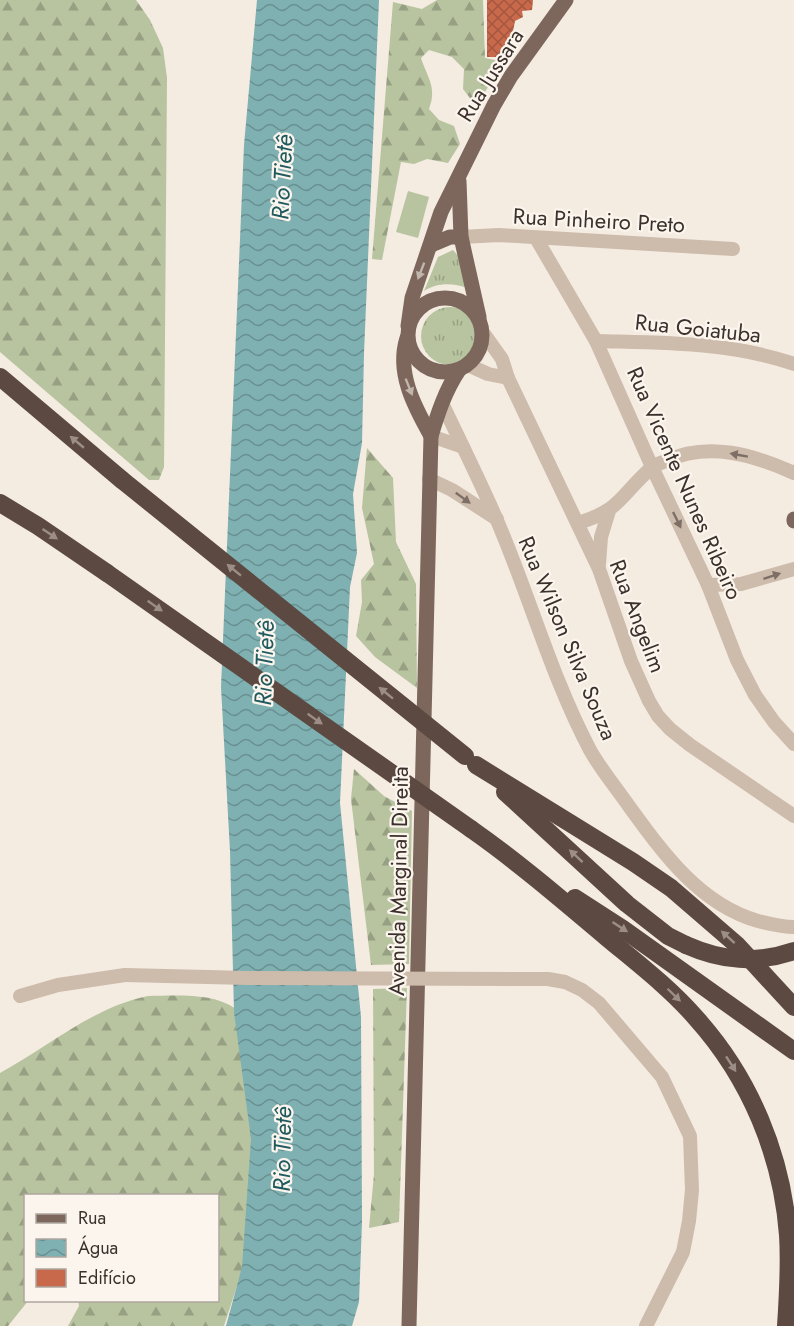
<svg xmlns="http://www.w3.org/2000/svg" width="794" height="1326" font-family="Jost,sans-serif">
  <defs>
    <pattern id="grass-tufts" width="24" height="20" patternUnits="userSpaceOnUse" patternTransform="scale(1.5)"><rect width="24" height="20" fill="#b8c4a0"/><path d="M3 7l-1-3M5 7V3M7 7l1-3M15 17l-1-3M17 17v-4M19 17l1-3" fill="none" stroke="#97a083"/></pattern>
    <pattern id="forest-firs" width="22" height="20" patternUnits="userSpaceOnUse" patternTransform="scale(1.5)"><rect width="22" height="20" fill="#b8c4a0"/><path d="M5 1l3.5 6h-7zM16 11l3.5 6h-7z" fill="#97a083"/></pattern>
    <pattern id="water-waves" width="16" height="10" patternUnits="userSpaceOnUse" patternTransform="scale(1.5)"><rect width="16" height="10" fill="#7fb0b2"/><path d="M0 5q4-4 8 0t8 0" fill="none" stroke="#699091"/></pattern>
    <pattern id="building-cross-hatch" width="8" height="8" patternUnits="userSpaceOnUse" patternTransform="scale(1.5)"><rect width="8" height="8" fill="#c8694b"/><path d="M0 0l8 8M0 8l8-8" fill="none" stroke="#a4573f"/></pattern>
  </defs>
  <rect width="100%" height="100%" fill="#f4ebe1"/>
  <g fill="url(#grass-tufts)">
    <path d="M453 250 462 260 468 288C453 283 438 282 424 291L438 257Z"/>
    <circle cx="450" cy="336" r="29"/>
  </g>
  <g fill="url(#forest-firs)">
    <path d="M0 0H136L150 20 163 48 167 78 164 467 159 480H149L0 352Z"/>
    <path d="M437 0H483L485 58 504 62 476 106 463 89 464 69 452 57 429 50 421 58C428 79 437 87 429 109L439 120 454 126 460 144 448 163 427 159 414 164 401 162 382 260 372 259 393 2 422 9Z"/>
    <path d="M367 448 393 478 396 542 416 584 417 688 375 657 356 636 362 602 361 580 374 564 362 508Z"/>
    <path d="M354 769 384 796 412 811 409 964 371 965 351 799Z"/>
    <path d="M407 988 399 1222 369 1228 374 1174 373 989Z"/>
    <path d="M148 996C175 996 212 992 236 1009L255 1089 248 1252 224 1326H68L79 1306 78 1301 218 1300V1196H26V1300L28 1301 8 1326H0V1073C48 1047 93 1007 148 996Z"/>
  </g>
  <path fill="#b8c4a0" d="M408 191 429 197 418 238 396 232Z"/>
  <path fill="url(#water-waves)" d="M257 0H379L364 353 362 443 353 494 357 553 350 587 340 803 361 1017 362 1222 359 1302 352 1326H226L242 1267 251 1139 234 1012 230 851 221 687 244 145Z"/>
  <path fill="url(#building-cross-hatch)" d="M487 0H533L532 10 522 11 523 17 515 21 508 57H487Z"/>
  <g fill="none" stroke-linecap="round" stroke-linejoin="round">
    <g stroke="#cdbbac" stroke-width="14">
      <path d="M461 237 499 235 733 249"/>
      <path d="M536 238 596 341 652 467 708 585 737 660 755 695 774 722 794 744"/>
      <path d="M482 331 502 359 508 378 599 569 631 661 649 701 658 716 670 729 690 745 794 816"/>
      <path d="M596 341C663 343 731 342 794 364"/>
      <path d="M468 365 488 374 508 378"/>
      <path d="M442 403C460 441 479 479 496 518 529 594 551 676 590 750 600 768 614 785 626 802 661 850 698 904 758 921 770 924 782 927 794 927"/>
      <path d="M431 436 463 447"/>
      <path d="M429 479 452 490 497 519"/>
      <path d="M578 523C621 510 620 496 650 469 654 465 660 463 666 461 708 441 754 455 794 473"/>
      <path d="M599 564 601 537 609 511"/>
      <path d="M708 585 741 584 794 569"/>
      <path d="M509 979H548L565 982 582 990 599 1003 662 1077 690 1136 692 1190 689 1221 683 1252 646 1326"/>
      <path d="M20 996 58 985 125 975"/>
    </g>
    <g stroke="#7d675c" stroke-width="15">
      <path d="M459 181 461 237 479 317"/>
      <path d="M431 245 450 237H461"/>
      <circle cx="445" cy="335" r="37"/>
      <path d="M408 326 412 298 441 212 494 105 511 76 566 0"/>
      <path d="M407 338C396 372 414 406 431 436"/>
      <path d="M794 519V521"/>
      <path d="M409 1326 431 436C438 413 445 391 459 370"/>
    </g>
    <g stroke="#5c4a42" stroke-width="18">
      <path d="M0 377 122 480"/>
      <path d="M0 503 38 526 107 573"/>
      <path d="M476 765 633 862 671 888 737 945 794 1007"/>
      <path d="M505 792 627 904 668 936 686 945"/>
      <path d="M471 829C518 862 561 899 605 936 636 962 669 987 696 1018 750 1078 782 1155 788 1235 790 1265 788 1296 786 1326"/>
      <path d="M575 898 623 929 794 1051"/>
    </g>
    <path stroke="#cdbbac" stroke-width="14" d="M125 975 248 978 509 979"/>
    <g stroke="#5c4a42" stroke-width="18">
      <path d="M122 480 465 756"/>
      <path d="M107 573 471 829"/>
      <path d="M686 945C722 961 756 964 794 951"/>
    </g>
  </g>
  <defs><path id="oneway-solid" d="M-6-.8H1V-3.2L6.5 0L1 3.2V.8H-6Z" transform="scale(1.5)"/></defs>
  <g fill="#c2b5ac">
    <use href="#oneway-solid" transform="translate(421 271) rotate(111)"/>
    <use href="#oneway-solid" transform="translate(409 387) rotate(68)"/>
  </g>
  <g fill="#9c8e87">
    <use href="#oneway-solid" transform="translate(77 442) rotate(-140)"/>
    <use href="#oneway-solid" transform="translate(50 534) rotate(34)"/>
    <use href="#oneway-solid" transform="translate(234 570) rotate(-141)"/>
    <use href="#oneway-solid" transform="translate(155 606) rotate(35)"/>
    <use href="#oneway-solid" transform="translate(386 693) rotate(-141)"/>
    <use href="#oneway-solid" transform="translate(315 719) rotate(35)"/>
    <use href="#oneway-solid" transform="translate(576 856) rotate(-137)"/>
    <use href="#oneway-solid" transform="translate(620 927) rotate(33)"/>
    <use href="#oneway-solid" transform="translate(728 937) rotate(-138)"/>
    <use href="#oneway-solid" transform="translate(674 995) rotate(44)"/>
    <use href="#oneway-solid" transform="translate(731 1064) rotate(57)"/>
  </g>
  <g fill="#7d6f65">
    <use href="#oneway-solid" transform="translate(739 455) rotate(-170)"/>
    <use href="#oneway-solid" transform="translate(463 498) rotate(36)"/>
    <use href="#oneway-solid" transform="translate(677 520) rotate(64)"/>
    <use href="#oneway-solid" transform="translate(772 576) rotate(-18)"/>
  </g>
  <g text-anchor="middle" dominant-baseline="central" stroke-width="4.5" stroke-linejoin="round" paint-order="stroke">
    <g font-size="22" fill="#3b302b" stroke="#fbf5ee">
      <text transform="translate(490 75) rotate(-58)">Rua Jussara</text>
      <text transform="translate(599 220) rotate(3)">Rua Pinheiro Preto</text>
      <text transform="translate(698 328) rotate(6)">Rua Goiatuba</text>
      <text transform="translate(685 483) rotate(66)">Rua Vicente Nunes Ribeiro</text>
      <text transform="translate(638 616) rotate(69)">Rua Angelim</text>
      <text transform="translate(568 638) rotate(67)">Rua Wilson Silva Souza</text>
      <text transform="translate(398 881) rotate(-89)">Avenida Marginal Direita</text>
    </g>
    <g font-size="24" font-style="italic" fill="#1f5a5e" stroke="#fbf5ee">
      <text transform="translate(282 177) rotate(-87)">Rio Tietê</text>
      <text transform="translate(264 663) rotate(-88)">Rio Tietê</text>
      <text transform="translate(282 1149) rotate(-89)">Rio Tietê</text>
    </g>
  </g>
  <rect x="24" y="1194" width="195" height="108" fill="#fbf5ee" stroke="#aea6a0" stroke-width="1.5"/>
  <rect x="36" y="1214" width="30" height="9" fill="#7d675c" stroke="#aea6a0" stroke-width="1.5"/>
  <text x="78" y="1224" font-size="18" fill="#3b302b">Rua</text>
  <rect x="36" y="1239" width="30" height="18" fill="url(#water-waves)" stroke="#aea6a0" stroke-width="1.5"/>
  <text x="78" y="1254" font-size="18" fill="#3b302b">Água</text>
  <rect x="36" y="1269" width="30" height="18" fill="#c8694b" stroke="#aea6a0" stroke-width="1.5"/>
  <text x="78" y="1284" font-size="18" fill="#3b302b">Edifício</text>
</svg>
